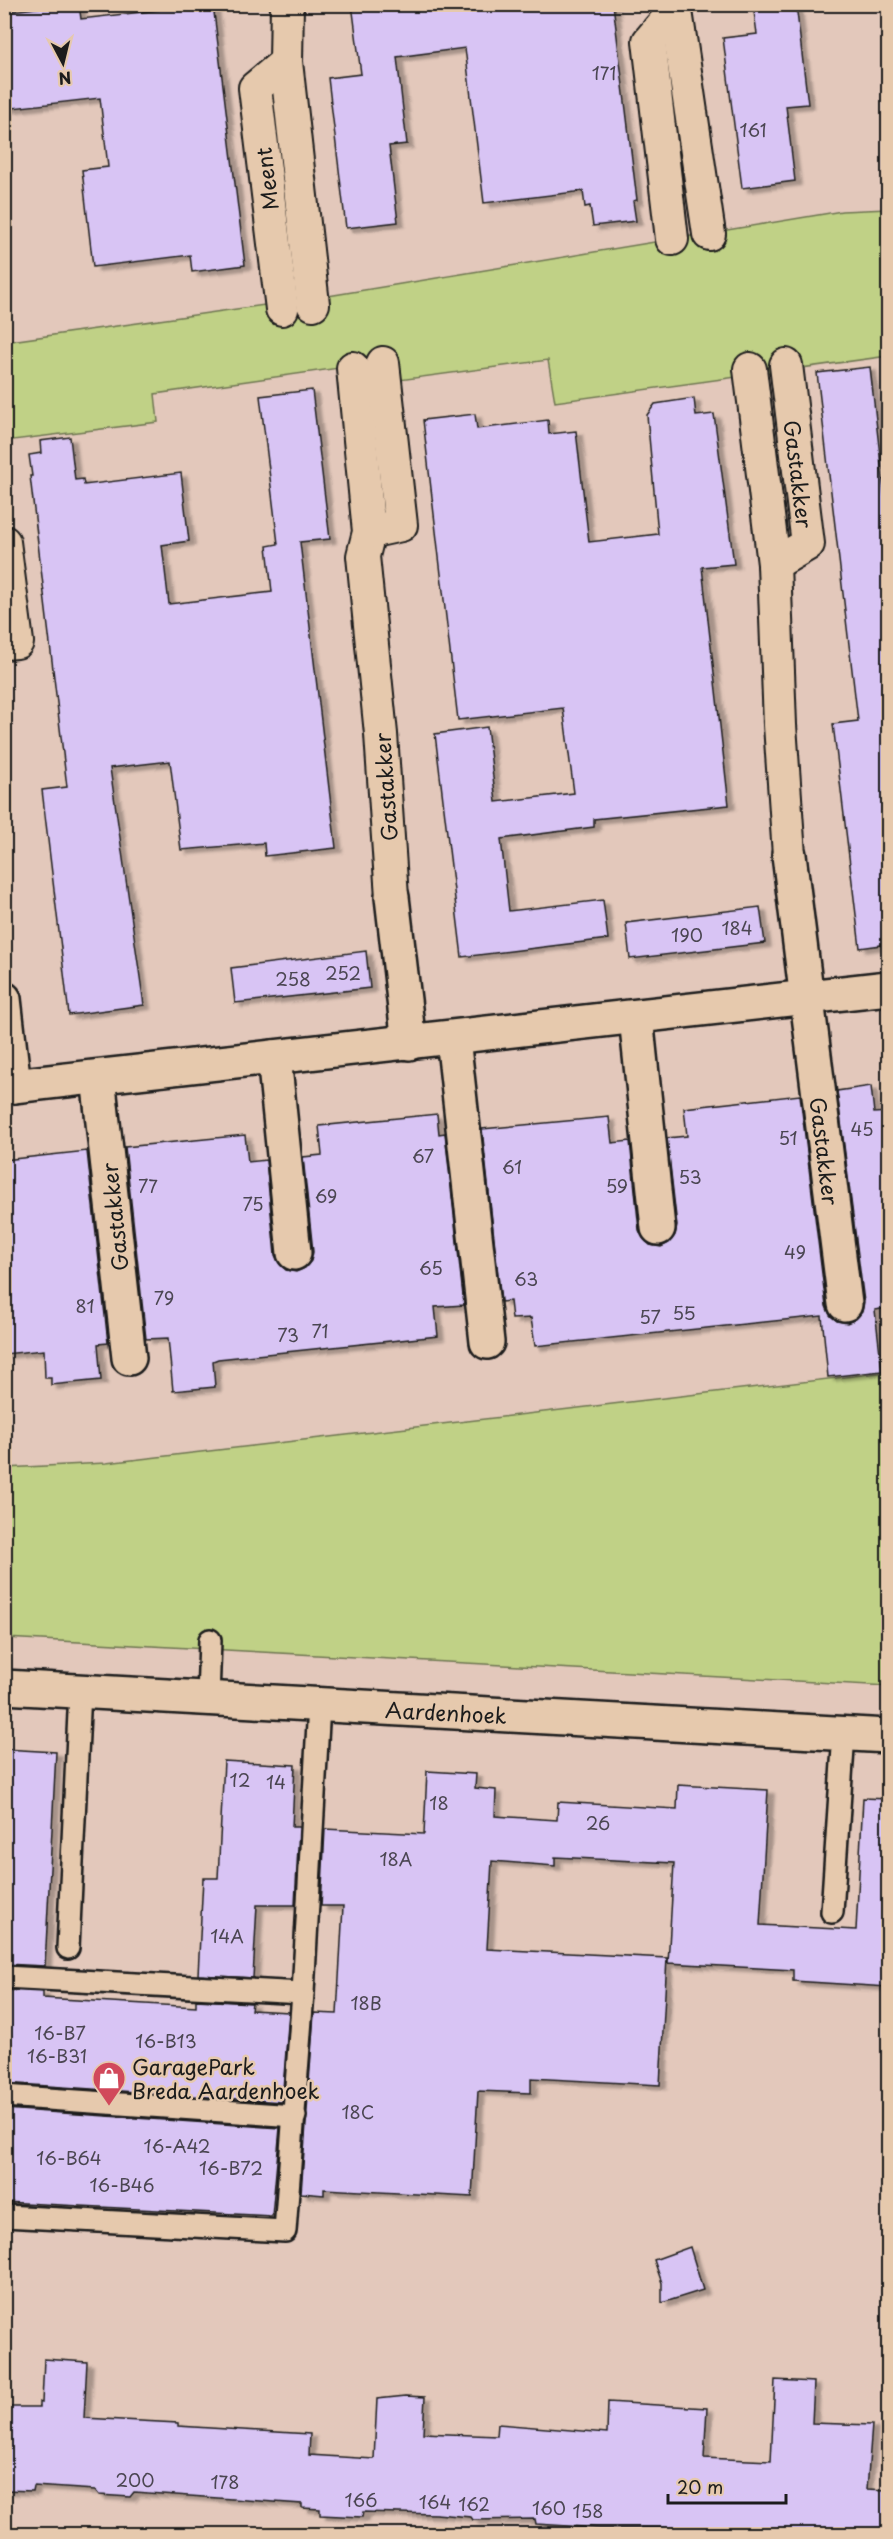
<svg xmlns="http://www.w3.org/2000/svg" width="893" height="2539" font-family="'Playpen Sans',sans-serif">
  <defs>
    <filter id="shadow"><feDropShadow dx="6" dy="4" stdDeviation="1.5" flood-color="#0004"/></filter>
  </defs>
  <rect width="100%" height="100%" fill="#e3c8bb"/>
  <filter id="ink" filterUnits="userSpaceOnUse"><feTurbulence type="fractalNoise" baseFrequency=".0167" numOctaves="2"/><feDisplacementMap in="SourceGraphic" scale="12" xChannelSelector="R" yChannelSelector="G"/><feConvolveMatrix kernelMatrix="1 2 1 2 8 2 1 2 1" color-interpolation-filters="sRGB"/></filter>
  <g filter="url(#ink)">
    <g fill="#c0d186" stroke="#6e7651" stroke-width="1.5">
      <path d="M888 209V356L555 402 548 360 377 383 374 363 155 394 158 422 5 441 4 342 322 297 842 211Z"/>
      <path d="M888 1372V1686L5 1638V1468L106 1463Z"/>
    </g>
    <g fill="#d8c4f4" stroke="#1c1c1c" stroke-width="1.5" filter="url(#shadow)">
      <path d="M68 4H79L81 19 159 10V4H213L245 265 192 272 190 255 93 267 82 170 108 167 100 98 4 109V12Z"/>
      <path d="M352 4H613L637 200 633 201 636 221 593 226 590 206 585 207 583 191 484 203 465 48 397 57 407 144 389 146 398 222 346 228 328 78 361 74Z"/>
      <path d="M753 4H796L808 104 786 106 795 181 742 188 723 38 757 34Z"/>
      <path d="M870 367 888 526V944L860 948 833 724 858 721 817 373Z"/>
      <path d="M312 390 330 539 300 542 336 848 265 856 264 843 181 850 170 761 110 768 144 1005 69 1015 42 790 67 787 30 476H32L29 455 41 453 40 441 70 437 75 480 83 479 84 485 181 473 189 541 162 545 169 604 272 592 267 546 278 544 260 396Z"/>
      <path d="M694 398 696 416 714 414 734 564 702 567 729 805 594 819V827L501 839 509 911 603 900 608 939 462 957 435 734 487 727 496 802 574 793 563 708 458 720 423 420 475 414 477 429 548 420 549 434 576 431 589 542 658 534 647 415 655 404Z"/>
      <path d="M760 907 765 943 630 959 626 923Z"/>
      <path d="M366 951 370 988 235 1003 231 968Z"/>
      <path d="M871 1086 874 1113 888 1112V1308L875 1310 882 1371 828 1377 822 1316 535 1346 531 1318 512 1319 510 1301 501 1302 482 1129 609 1117 612 1143 630 1141 639 1230 643 1238 650 1245 661 1247 669 1243 675 1235 677 1226 667 1138 687 1136 684 1108 800 1095 826 1306 830 1315 837 1321 847 1323 856 1319 862 1312 864 1302 837 1091Z"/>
      <path d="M437 1114 439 1134 445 1133 464 1305 435 1307 438 1336 218 1359 213 1361 215 1387 173 1391 168 1338 146 1339 125 1147 245 1135 248 1162 266 1160 275 1255 279 1263 286 1270 296 1272 305 1268 311 1261 313 1252 303 1157 322 1155 319 1126Z"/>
      <path d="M87 1151 108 1343 98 1344 101 1380 51 1385V1378H45L44 1350 4 1354V1160Z"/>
      <path d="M4 1749 56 1752 45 1966 4 1964Z"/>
      <path d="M224 1761 295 1765 292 1827H299L295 1905H257L253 1978 198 1975 203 1878H218Z"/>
      <path d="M427 1771 476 1774 475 1788 496 1790 495 1816 557 1820 558 1802 677 1809 678 1785 768 1790 760 1925 856 1930 863 1798 888 1799V1987L793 1981V1970L668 1963 674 1863 555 1857V1866L492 1861 487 1949 667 1958 660 2085 531 2078V2093L478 2091 472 2197 324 2189V2195L301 2193 314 2013 337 2014 343 1906H321L325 1829 424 1834Z"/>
      <path d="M4 1990 43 1992V1998L196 2007V2000L252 2003 251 2010 289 2012 282 2102 4 2083Z"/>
      <path d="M4 2109 280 2128 272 2216 4 2202Z"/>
      <path d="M690 2247 703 2290 662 2303V2283L654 2260Z"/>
      <path d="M44 2359 87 2362 84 2418 178 2423V2426L310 2434 309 2455 374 2459 377 2399 406 2396 425 2397 423 2433 497 2436 498 2424 607 2433 608 2402 707 2408 704 2458 771 2461 775 2380 814 2382 812 2423 872 2425 867 2489 888 2490V2535H788L660 2528H600L536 2524 535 2519 473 2520 471 2517 436 2514 363 2512 362 2517 320 2515V2509L302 2508V2504L134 2492 130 2497 99 2495 95 2490 34 2486 33 2491 4 2490V2440L8 2407H39V2402L42 2403Z"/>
    </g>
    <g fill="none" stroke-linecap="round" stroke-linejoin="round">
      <g stroke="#1c1c1c" stroke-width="26">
        <g id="service">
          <path d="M208 1698 210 1640"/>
          <path d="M832 1912 844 1733"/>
          <path d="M68 1948 80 1691"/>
          <path d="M4 1977 303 1993"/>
          <path d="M4 2096 295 2116"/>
          <path d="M4 2216 285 2231 303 1993 319 1705"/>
        </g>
      </g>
      <g stroke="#1c1c1c" stroke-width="36">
        <g id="pedestrian">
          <path d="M287 4 286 62 313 304"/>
          <path d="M675 4 709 234"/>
          <path d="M672 239 649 41 676 9"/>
          <path d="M282 309 255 88 286 62"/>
          <path d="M353 368 369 532 363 556 381 734 392 897"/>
          <path d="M750 369 774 564 780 725 789 855"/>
          <path d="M369 532 401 525 383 363"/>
          <path d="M4 542 17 642 4 643"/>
          <path d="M774 564 808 544 786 365"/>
        </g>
      </g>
      <g stroke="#1c1c1c" stroke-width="38">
        <g id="minor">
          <path d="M789 855 845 1304"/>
          <path d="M392 897 409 1043"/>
          <path d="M4 999 14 1086"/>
          <path d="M636 1017 658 1228"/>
          <path d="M453 1038 487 1342"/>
          <path d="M274 1057 294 1253"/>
          <path d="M98 1077 129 1358"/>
          <path d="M4 1087 888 988"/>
          <path d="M4 1687 888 1736"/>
        </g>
      </g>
      <use href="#service" stroke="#e6c9ad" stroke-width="21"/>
      <use href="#pedestrian" stroke="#e6c9ad" stroke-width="32"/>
      <use href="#minor" stroke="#e6c9ad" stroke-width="33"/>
    </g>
  </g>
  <defs>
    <g id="shop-pin" transform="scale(1.725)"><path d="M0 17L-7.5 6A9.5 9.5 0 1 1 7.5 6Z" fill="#d1495b" stroke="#e6c9ad"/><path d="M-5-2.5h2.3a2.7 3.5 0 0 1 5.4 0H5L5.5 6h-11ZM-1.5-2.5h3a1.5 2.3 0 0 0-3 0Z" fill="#fff"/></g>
  </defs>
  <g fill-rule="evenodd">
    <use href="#shop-pin" x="109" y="2078"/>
  </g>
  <g text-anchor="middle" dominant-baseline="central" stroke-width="5" stroke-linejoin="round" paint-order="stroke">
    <g font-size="18" fill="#4b4652">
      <text x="604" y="72">171</text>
      <text x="753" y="129">161</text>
      <text x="737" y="927">184</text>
      <text x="687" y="934">190</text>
      <text x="343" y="972">252</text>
      <text x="293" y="978">258</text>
      <text x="862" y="1128">45</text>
      <text x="788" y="1137">51</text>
      <text x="423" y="1155">67</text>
      <text x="512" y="1166">61</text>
      <text x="690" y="1176">53</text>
      <text x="148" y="1185">77</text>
      <text x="617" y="1185">59</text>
      <text x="326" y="1195">69</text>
      <text x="253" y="1203">75</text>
      <text x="795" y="1251">49</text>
      <text x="431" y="1267">65</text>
      <text x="526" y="1278">63</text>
      <text x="164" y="1297">79</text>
      <text x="85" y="1305">81</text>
      <text x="684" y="1312">55</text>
      <text x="650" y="1316">57</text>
      <text x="320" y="1330">71</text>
      <text x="288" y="1334">73</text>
      <text x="240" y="1779">12</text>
      <text x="276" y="1781">14</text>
      <text x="439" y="1802">18</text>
      <text x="598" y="1822">26</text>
      <text x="396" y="1858">18A</text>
      <text x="227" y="1935">14A</text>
      <text x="366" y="2002">18B</text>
      <text x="60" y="2032">16-B7</text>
      <text x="166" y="2040">16-B13</text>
      <text x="57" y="2055">16-B31</text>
      <text x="358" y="2111">18C</text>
      <text x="177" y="2145">16-A42</text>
      <text x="69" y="2157">16-B64</text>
      <text x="231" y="2167">16-B72</text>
      <text x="122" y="2184">16-B46</text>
      <text x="135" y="2479">200</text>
      <text x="225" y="2481">178</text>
      <text x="361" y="2499">166</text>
      <text x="435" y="2501">164</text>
      <text x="474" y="2503">162</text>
      <text x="549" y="2507">160</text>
      <text x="588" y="2510">158</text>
    </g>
    <g font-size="21" fill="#1c1c1c" stroke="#e6c9ad">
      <text transform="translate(266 179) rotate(-97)">Meent</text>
      <text transform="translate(799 474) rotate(83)">Gastakker</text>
      <text transform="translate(385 787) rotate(-94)">Gastakker</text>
      <text transform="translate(825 1151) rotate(83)">Gastakker</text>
      <text transform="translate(114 1217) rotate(-96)">Gastakker</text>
      <text transform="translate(446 1712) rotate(3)">Aardenhoek</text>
    </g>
    <g font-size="21" fill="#1c1c1c" stroke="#e6c9ad" text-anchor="start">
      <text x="132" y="2066">GaragePark<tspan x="132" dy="24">Breda Aardenhoek</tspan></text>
    </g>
  </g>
  <rect width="893" height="2539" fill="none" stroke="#e6c9ad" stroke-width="24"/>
  <rect x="12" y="12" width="869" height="2515" fill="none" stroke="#1c1c1c" stroke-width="2" filter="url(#ink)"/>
  <g transform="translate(63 63) rotate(173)" stroke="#e6c9ad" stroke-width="4.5" paint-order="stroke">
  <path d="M0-4.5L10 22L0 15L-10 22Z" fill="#1c1c1c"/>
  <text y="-9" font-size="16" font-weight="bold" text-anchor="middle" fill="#1c1c1c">N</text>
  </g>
  <path d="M668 2494v9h118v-9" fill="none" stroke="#1c1c1c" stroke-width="3"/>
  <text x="677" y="2494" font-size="18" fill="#1c1c1c" stroke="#e6c9ad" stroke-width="4.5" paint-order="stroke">20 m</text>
</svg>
